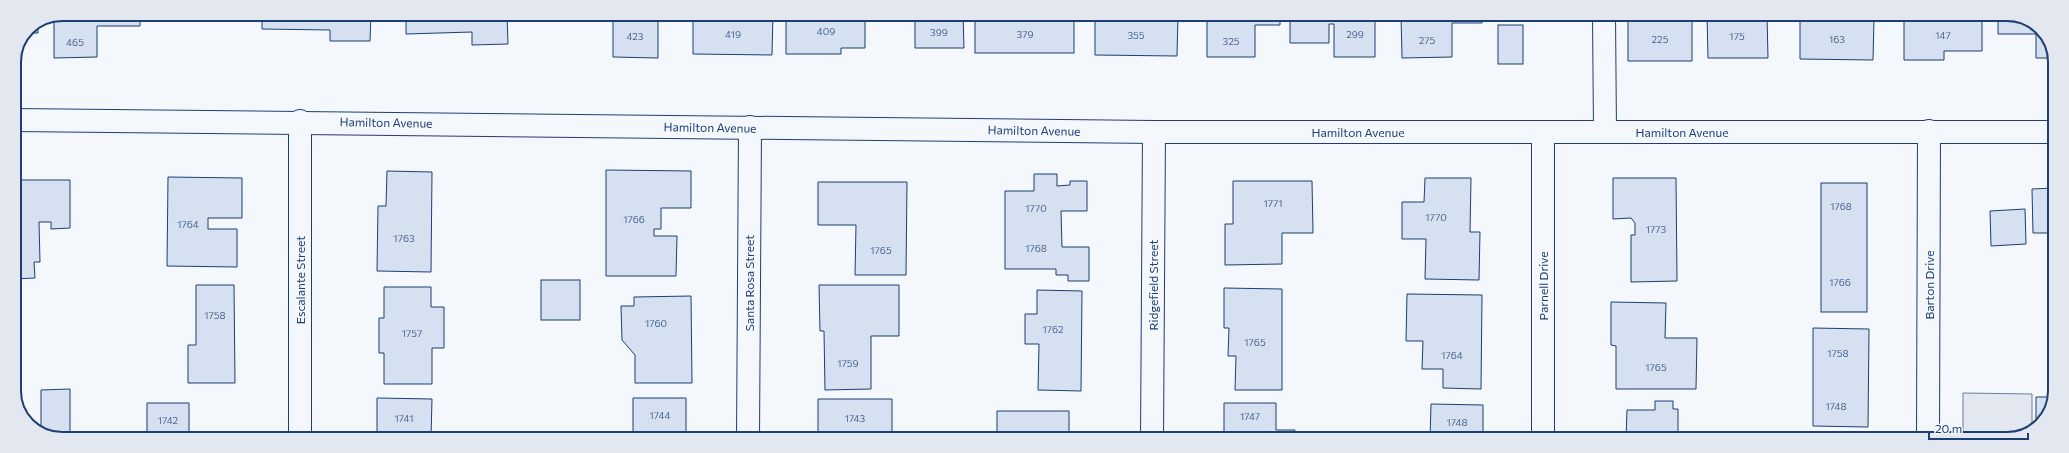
<svg xmlns="http://www.w3.org/2000/svg" width="2069" height="453" font-family="Commissioner,sans-serif">
  <rect width="100%" height="100%" fill="#f4f7fb"/>
  <path fill="#e3e8f0" stroke="#687fa3" d="M1963 393 2032 394V430L2007 439H1963Z"/>
  <g fill="#d5e0f0" stroke="#1d3f73">
    <path d="M62 14H140V26H97V57L54 58V18Z"/>
    <path d="M262 14H371L370 41H330V30L262 29Z"/>
    <path d="M406 14H507L508 44 472 45V32L406 34Z"/>
    <path d="M601 14H658V58L613 57V14Z"/>
    <path d="M693 14H773L772 55 693 54Z"/>
    <path d="M786 14H865V48H841V54H786Z"/>
    <path d="M878 14H963L964 48H915V16H878Z"/>
    <rect x="975" y="14" width="99" height="39"/>
    <path d="M1095 14 1178 15 1177 56 1095 55Z"/>
    <path d="M1207 15H1280V25H1255V57H1207Z"/>
    <path d="M1290 15H1375V57H1334V24H1329V43H1290Z"/>
    <path d="M1401 15H1482V23H1452V57L1402 58Z"/>
    <rect x="1499" y="15" width="79" height="5"/>
    <path d="M1628 15H1673V18H1692V61H1628Z"/>
    <path d="M1707 15H1767L1768 58H1708Z"/>
    <path d="M1800 15H1842V19H1874L1873 60 1800 59Z"/>
    <path d="M1934 15H1982V51H1944V60H1904V19H1934Z"/>
    <path d="M1998 15H2016L2043 30 2055 58H2036V34H1998Z"/>
    <path d="M38 24V33H26L28 28Z"/>
    <rect x="1498" y="25" width="25" height="39"/>
    <path d="M606 170 691 171V208H661V229H654V236H677L676 276H606Z"/>
    <path d="M387 171 432 172 431 272 377 271 378 206H386Z"/>
    <path d="M1034 174H1057V186L1070 185V181H1087V211H1061L1062 247H1089V281H1068V275H1056V269H1005V191H1034Z"/>
    <path d="M168 177 242 178V218H208V229H237V267L167 266Z"/>
    <path d="M1425 178H1471L1470 232H1480L1479 280 1425 279 1426 239H1402V202H1424Z"/>
    <path d="M1613 178H1676L1677 281 1631 282V235H1635V223L1631 218 1613 219Z"/>
    <path d="M14 180H70V228L51 229V222H39L40 262H34L35 278 14 279Z"/>
    <path d="M1233 181H1312L1313 233H1282V264L1225 265V224H1233Z"/>
    <path d="M818 182H907L906 275H855L856 225H818Z"/>
    <rect x="1821" y="183" width="46" height="129"/>
    <path d="M2054 188V233H2033L2032 189Z"/>
    <path d="M2025 209 2026 244 1991 246 1990 211Z"/>
    <rect x="541" y="280" width="39" height="40"/>
    <path d="M196 285H234L235 383H188V345H196Z"/>
    <path d="M819 285H899V336H871V389L825 390 824 331H820Z"/>
    <path d="M384 287H431V307H444V348H432V384H384V353H379V318H384Z"/>
    <path d="M1224 288 1282 289V390H1235L1236 356H1228L1229 328H1224Z"/>
    <path d="M1037 290 1082 291 1081 391 1038 390 1039 344H1025V314H1037Z"/>
    <path d="M1407 294 1482 295 1481 389 1443 388V369H1422L1423 341H1406Z"/>
    <path d="M691 296 692 383H635V355L622 340 621 306H634V297Z"/>
    <path d="M1611 302 1666 303 1665 338H1697L1696 389H1616V346L1611 345Z"/>
    <path d="M1813 328 1869 329 1868 427 1813 426Z"/>
    <path d="M70 389V438H53L41 432V390Z"/>
    <path d="M2036 397H2054V400L2038 427 2036 428Z"/>
    <path d="M377 398 432 399 431 438H377Z"/>
    <path d="M633 398H686V433H691V438H633Z"/>
    <path d="M818 399H892V437L818 438Z"/>
    <path d="M1655 401H1673V409H1678V439H1626L1627 410H1655Z"/>
    <path d="M147 403H189V436H198V438H147Z"/>
    <path d="M1224 403H1276V430H1295V439H1224Z"/>
    <path d="M1431 404 1483 405V439H1430Z"/>
    <path d="M997 411H1069V433H1076V439H997Z"/>
  </g>
  <g fill="none" stroke-linecap="round" stroke-linejoin="round">
    <g stroke="#1d3f73" stroke-width="24">
      <g id="minor">
        <path d="M1604 15 1605 132"/>
        <path d="M14 120 1154 132H2055"/>
        <path d="M1543 132V439"/>
        <path d="M300 438V121"/>
        <path d="M748 438 750 127"/>
        <path d="M1152 439 1154 132"/>
        <path d="M1928 439 1929 131"/>
      </g>
    </g>
    <use href="#minor" stroke="#f4f7fb" stroke-width="22"/>
  </g>
  <g text-anchor="middle" dominant-baseline="central" stroke-width="3" stroke-linejoin="round" paint-order="stroke">
    <g font-size="10" fill="#4b6792">
      <text x="826" y="31">409</text>
      <text x="939" y="32">399</text>
      <text x="733" y="34">419</text>
      <text x="1025" y="34">379</text>
      <text x="1355" y="34">299</text>
      <text x="1136" y="35">355</text>
      <text x="1943" y="35">147</text>
      <text x="635" y="36">423</text>
      <text x="1737" y="36">175</text>
      <text x="1660" y="39">225</text>
      <text x="1837" y="39">163</text>
      <text x="1427" y="40">275</text>
      <text x="1231" y="41">325</text>
      <text x="75" y="42">465</text>
      <text x="1273" y="203">1771</text>
      <text x="1841" y="206">1768</text>
      <text x="1036" y="208">1770</text>
      <text x="1436" y="217">1770</text>
      <text x="634" y="219">1766</text>
      <text x="188" y="224">1764</text>
      <text x="1656" y="229">1773</text>
      <text x="404" y="238">1763</text>
      <text x="1036" y="248">1768</text>
      <text x="881" y="250">1765</text>
      <text x="1840" y="282">1766</text>
      <text x="215" y="315">1758</text>
      <text x="656" y="323">1760</text>
      <text x="1053" y="329">1762</text>
      <text x="412" y="333">1757</text>
      <text x="1255" y="342">1765</text>
      <text x="1838" y="353">1758</text>
      <text x="1452" y="355">1764</text>
      <text x="848" y="363">1759</text>
      <text x="1656" y="367">1765</text>
      <text x="1836" y="406">1748</text>
      <text x="660" y="415">1744</text>
      <text x="1250" y="416">1747</text>
      <text x="404" y="418">1741</text>
      <text x="855" y="418">1743</text>
      <text x="168" y="420">1742</text>
      <text x="1457" y="422">1748</text>
    </g>
    <g font-size="12" fill="#1d3f73" stroke="#f4f7fb">
      <text transform="translate(386 122) rotate(1)">Hamilton Avenue</text>
      <text transform="translate(710 127) rotate(1)">Hamilton Avenue</text>
      <text transform="translate(1034 130) rotate(1)">Hamilton Avenue</text>
      <text x="1358" y="132">Hamilton Avenue</text>
      <text x="1682" y="132">Hamilton Avenue</text>
      <text transform="translate(300 280) rotate(-90)">Escalante Street</text>
      <text transform="translate(749 283) rotate(-90)">Santa Rosa Street</text>
      <text transform="translate(1153 285) rotate(-90)">Ridgefield Street</text>
      <text transform="translate(1929 285) rotate(-90)">Barton Drive</text>
      <text transform="translate(1543 286) rotate(-90)">Parnell Drive</text>
    </g>
  </g>
  <path d="M0 0H2069V453H0ZM62 21H2007A41 41 0 0 1 2048 62V391A41 41 0 0 1 2007 432H62A41 41 0 0 1 21 391V62A41 41 0 0 1 62 21Z" fill="#e3e8f0" fill-rule="evenodd"/>
  <path fill="none" stroke="#1d3f73" stroke-width="2" d="M62 21H2007A41 41 0 0 1 2048 62V391A41 41 0 0 1 2007 432H62A41 41 0 0 1 21 391V62A41 41 0 0 1 62 21Z"/>
  <path d="M1929 433v6h99v-6" fill="none" stroke="#1d3f73" stroke-width="2"/>
  <text x="1935" y="433" font-size="12" fill="#1d3f73" stroke="#f4f7fb" stroke-width="3" paint-order="stroke">20 m</text>
</svg>
